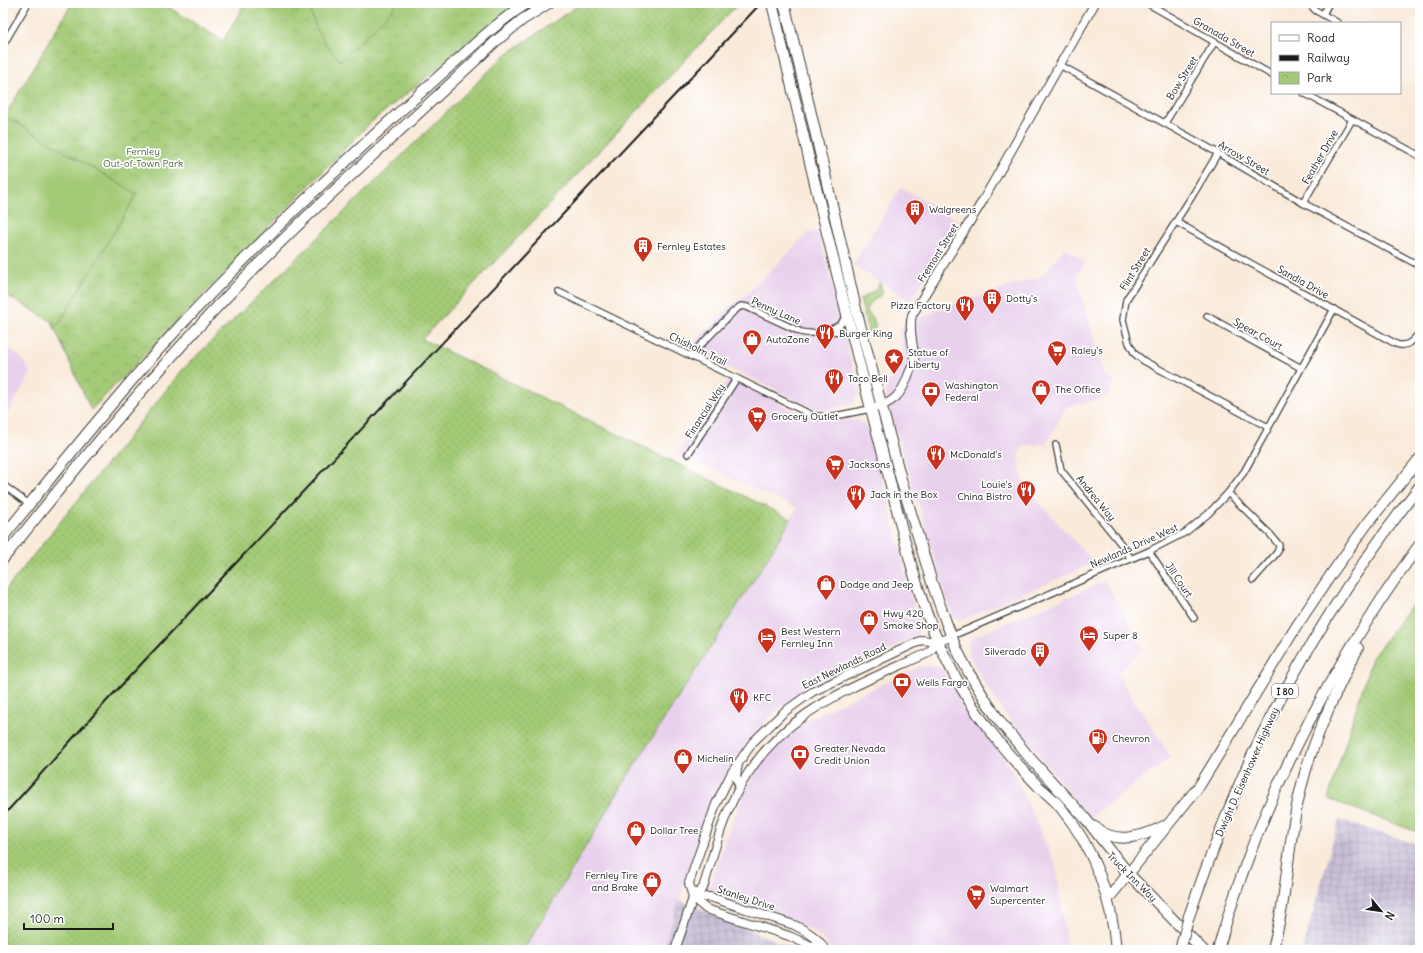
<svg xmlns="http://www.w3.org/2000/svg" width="1423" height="953" font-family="Delius,sans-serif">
  <defs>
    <pattern id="industrial-grid" width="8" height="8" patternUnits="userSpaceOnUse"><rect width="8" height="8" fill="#c9bfd7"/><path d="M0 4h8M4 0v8" fill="none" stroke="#aca4b8"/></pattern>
    <pattern id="grass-dots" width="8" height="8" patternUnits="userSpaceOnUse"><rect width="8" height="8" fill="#a3ca76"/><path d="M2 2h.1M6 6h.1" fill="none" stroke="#8cad66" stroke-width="1.8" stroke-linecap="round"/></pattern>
    <pattern id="park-crowns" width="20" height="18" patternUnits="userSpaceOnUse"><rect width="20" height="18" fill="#a3ca76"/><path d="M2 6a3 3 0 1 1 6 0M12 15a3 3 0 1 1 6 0" fill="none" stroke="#8cad66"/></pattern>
  </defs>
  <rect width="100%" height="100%" fill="#fff"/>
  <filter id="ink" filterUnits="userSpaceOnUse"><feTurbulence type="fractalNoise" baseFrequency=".025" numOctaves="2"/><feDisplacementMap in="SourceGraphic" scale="8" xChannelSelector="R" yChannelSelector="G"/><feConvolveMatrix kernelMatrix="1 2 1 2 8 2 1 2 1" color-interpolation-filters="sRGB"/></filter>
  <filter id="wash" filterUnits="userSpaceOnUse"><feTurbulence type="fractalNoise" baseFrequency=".012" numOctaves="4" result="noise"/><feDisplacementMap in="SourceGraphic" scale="16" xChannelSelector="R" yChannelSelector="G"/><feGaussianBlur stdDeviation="0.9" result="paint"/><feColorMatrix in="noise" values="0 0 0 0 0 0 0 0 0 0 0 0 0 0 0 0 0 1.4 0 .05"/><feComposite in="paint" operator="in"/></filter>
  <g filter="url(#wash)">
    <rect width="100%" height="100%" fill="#f9eada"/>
    <g fill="#e9d1ed">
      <path d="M901 187 958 221 949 236V238L911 301 853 265Z"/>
      <path d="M818 230 859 392 854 402 851 403 831 409 821 410 811 407 707 357 691 345 729 307 739 300 742 299 808 233Z"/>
      <path d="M1065 247 1086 262 1076 276 1105 376 1115 381 1107 397 1066 407 1046 444 1024 446 1018 456 1024 486 1094 563 964 619 957 620 953 615 949 606 892 417 883 381 892 380 900 366 903 352 900 328 937 310 1043 276Z"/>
      <path d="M3 343 20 357 31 373 3 421Z"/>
      <path d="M729 379 813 420H859L869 428 872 436 918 623V634L911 639 793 698 770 716 748 742 729 768 715 794 663 950H524L629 774 759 572 797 508 677 454Z"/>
      <path d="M1105 581 1144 648 1117 674 1171 757 1090 818 999 706 968 654V644L973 637Z"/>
      <path d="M928 665 937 666 944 670 973 719 1013 771 1056 866 1067 950H834L813 930 707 893 733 820 751 778 758 767 777 745 804 721 919 667Z"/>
    </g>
    <g fill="url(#industrial-grid)">
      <path d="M1339 820 1420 845V950H1302Z"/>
      <path d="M679 900 797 950H663Z"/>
    </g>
    <g fill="url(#grass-dots)" stroke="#607349">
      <path d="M582 3H739L422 339 791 519 759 572 629 774 524 950H3V593L183 369 505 55Z"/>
      <path d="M880 283 883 292C878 301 868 300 867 311 871 317 876 320 875 328L869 335 860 299 873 292Z"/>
      <path d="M1420 594V833L1328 799 1372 658Z"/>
    </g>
    <path fill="url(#park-crowns)" stroke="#607349" d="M72 3H162L223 41 245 3H520L371 122 91 410 3 212V119Z"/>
    <g fill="#a3ca76" stroke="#607349">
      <path d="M310 3H397L391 11 340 61C326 45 311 26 310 3Z"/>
      <path d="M5 116 137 194 58 325 3 293V119Z"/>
    </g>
  </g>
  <g filter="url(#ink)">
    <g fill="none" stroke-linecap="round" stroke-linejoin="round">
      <g stroke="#3d3b38" stroke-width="8">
        <g id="street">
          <path d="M1147 3 1272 75"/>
          <path d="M1309 3 1315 10 1338 23"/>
          <path d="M1323 14 1329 3"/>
          <path d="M3 45 28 3"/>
          <path d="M1060 65 1218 153 1303 203 1420 266"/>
          <path d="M1304 93 1420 156"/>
          <path d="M1165 123 1214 43"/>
          <path d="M1218 153 1194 193 1126 300 1123 320 1129 343 1135 354 1144 361 1268 427"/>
          <path d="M1303 203 1352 120"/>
          <path d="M1176 222 1396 344C1407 348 1413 341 1420 332"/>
          <path d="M559 292 814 416 830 417 870 409"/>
          <path d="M1207 316 1301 368"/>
          <path d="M826 332 841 324 846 315"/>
          <path d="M690 356 734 311 741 306 747 307 801 332C818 337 836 325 852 336"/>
          <path d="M1056 445 1061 470 1121 544 1131 559"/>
          <path d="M688 454 737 378"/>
          <path d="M3 485 29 504"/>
          <path d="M1228 493 1270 534 1279 545 1278 551 1275 555 1253 580"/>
          <path d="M1149 551 1194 618"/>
          <path d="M952 636 1149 551 1186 532 1208 514 1228 493 1244 472 1334 309"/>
        </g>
      </g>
      <g stroke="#3d3b38" stroke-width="10">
        <g id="secondary">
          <path d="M870 409C893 404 902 395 909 373 911 369 914 363 914 359 914 344 908 330 912 315L982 202 1095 3"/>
          <path d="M738 765C736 773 735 779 740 786"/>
          <path d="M693 898 689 883 716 804 732 772 753 742 784 712 812 692 922 640 938 642"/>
          <path d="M693 898 710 897 794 925C807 931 819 938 825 950"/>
          <path d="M693 898 706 909 789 936 820 950"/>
          <path d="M675 950 693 898 703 888C713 857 720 825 735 796 776 713 849 689 928 653L938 642 952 636"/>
        </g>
      </g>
      <g stroke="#3d3b38" stroke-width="12">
        <g id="highway">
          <path d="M772 3C807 150 841 297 880 443 897 505 909 570 933 630 949 668 969 705 995 737 1008 755 1024 771 1039 787 1047 794 1055 800 1061 808 1094 848 1112 899 1116 950"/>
          <path d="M784 3 809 105 857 313 902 483 932 583 946 622 957 650 969 673 988 704 1001 723 1029 757 1085 818 1128 873"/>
          <path d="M3 537C60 466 118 394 180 326 244 257 313 192 382 128 406 106 430 84 455 62 478 41 501 19 528 3"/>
          <path d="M3 559C78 465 154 372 237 286 320 200 410 123 496 41L522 20 549 3"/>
          <path d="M1095 827C1114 845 1143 837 1164 826"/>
          <path d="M1124 869 1203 950"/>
          <path d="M1108 899 1200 785 1296 627 1332 573 1367 524 1420 458"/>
          <path d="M1189 916C1210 856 1232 796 1260 739 1304 649 1358 565 1420 486"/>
          <path d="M1218 950C1259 803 1330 667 1420 544"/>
          <path d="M1273 950C1277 931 1282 912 1284 893 1289 858 1292 823 1301 788 1313 739 1335 693 1358 648"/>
        </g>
      </g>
      <use href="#street" stroke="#fff" stroke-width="5.5"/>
      <use href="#secondary" stroke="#fff" stroke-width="8"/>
      <use href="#highway" stroke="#fff" stroke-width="10"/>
      <path stroke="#1c1c1c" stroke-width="2" d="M3 816 101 707 761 3"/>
      <g stroke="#3d3b38" stroke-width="12" stroke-linecap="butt">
        <path id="highway-bridge" d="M1180 950 1189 916"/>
      </g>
      <use href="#highway-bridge" stroke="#fff" stroke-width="10"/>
    </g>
  </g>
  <defs>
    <g id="building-pin" transform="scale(1)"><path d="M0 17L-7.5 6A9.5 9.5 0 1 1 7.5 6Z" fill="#c8321e" stroke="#fff"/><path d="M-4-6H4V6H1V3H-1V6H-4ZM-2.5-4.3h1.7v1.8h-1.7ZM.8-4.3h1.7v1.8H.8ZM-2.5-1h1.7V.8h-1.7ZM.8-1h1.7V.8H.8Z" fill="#fff"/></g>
    <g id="restaurant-pin" transform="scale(1)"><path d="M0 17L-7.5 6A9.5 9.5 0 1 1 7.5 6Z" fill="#c8321e" stroke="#fff"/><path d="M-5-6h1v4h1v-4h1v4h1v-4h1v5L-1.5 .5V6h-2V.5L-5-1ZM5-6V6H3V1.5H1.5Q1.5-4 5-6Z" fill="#fff"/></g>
    <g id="shop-pin" transform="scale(1)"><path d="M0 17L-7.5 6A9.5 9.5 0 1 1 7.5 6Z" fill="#c8321e" stroke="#fff"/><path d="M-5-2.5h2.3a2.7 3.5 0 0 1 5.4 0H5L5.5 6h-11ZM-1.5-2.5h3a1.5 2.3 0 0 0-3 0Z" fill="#fff"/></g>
    <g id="supermarket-pin" transform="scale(1)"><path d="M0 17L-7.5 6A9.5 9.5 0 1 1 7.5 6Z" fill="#c8321e" stroke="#fff"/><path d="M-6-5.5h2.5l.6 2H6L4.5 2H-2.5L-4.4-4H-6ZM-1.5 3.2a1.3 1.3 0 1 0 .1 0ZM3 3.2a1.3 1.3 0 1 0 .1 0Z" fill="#fff"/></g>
    <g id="sight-pin" transform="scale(1)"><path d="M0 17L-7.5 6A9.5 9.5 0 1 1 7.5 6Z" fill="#c8321e" stroke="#fff"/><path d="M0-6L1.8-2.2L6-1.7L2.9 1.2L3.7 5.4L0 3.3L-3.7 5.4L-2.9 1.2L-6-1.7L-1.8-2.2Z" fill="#fff"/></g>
    <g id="bank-pin" transform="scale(1)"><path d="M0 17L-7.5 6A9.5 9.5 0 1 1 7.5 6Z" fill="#c8321e" stroke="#fff"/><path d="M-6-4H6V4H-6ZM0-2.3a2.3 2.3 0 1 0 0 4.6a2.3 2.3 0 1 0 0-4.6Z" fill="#fff"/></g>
    <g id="hotel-pin" transform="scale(1)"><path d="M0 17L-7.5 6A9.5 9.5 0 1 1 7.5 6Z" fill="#c8321e" stroke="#fff"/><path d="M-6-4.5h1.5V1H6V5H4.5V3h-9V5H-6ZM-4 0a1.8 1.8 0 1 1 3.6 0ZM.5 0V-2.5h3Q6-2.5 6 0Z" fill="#fff"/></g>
    <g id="fuel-pin" transform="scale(1)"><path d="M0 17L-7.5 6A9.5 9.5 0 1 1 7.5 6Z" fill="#c8321e" stroke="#fff"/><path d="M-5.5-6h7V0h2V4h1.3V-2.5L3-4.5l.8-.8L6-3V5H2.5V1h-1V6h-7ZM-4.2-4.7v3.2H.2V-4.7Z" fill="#fff"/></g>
  </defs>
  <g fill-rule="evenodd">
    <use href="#building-pin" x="915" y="209"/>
    <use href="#building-pin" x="643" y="246"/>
    <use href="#building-pin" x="992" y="298"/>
    <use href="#restaurant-pin" x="965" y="305"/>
    <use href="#restaurant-pin" x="825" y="333"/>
    <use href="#shop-pin" x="752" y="339"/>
    <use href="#supermarket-pin" x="1057" y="350"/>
    <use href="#sight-pin" x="894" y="358"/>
    <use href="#restaurant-pin" x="834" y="378"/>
    <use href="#shop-pin" x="1041" y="389"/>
    <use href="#bank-pin" x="931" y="391"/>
    <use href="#supermarket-pin" x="757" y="416"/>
    <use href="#restaurant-pin" x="936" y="454"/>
    <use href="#supermarket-pin" x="835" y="464"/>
    <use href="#restaurant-pin" x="1026" y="490"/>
    <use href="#restaurant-pin" x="856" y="494"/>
    <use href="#shop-pin" x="826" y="584"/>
    <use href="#shop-pin" x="869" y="619"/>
    <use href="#hotel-pin" x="1089" y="635"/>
    <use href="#hotel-pin" x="767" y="637"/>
    <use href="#building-pin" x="1040" y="651"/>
    <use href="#bank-pin" x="902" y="682"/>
    <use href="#restaurant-pin" x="739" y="697"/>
    <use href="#fuel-pin" x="1098" y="738"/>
    <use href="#bank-pin" x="800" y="754"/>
    <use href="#shop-pin" x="683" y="758"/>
    <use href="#shop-pin" x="636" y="830"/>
    <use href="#shop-pin" x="652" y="881"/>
    <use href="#supermarket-pin" x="976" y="894"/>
  </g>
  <g text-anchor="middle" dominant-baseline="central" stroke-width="3.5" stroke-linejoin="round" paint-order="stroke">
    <rect fill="#fff" stroke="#606060" stroke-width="1" x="1272" y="684" width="26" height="14" rx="3"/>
    <g font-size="9" font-weight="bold" fill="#1c1c1c">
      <text x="1285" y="691">I 80</text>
    </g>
    <g font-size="10" fill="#1c1c1c" stroke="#fff">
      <text transform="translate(1224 37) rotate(30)">Granada Street</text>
      <text transform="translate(1182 78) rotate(-58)">Bow Street</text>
      <text transform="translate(1320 157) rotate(-60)">Feather Drive</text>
      <text transform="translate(1244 158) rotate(30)">Arrow Street</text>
      <text transform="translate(938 253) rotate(-58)">Fremont Street</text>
      <text transform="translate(1135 269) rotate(-58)">Flint Street</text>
      <text transform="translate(1303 282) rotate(29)">Sandia Drive</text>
      <text transform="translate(776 311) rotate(24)">Penny Lane</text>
      <text transform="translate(1258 334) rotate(29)">Spear Court</text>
      <text transform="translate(698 349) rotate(26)">Chisholm Trail</text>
      <text transform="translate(705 411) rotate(-57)">Financial Way</text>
      <text transform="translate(1096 498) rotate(51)">Andrea Way</text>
      <text transform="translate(1134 546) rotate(-24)">Newlands Drive West</text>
      <text transform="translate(1179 580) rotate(56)">Jill Court</text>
      <text transform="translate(844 666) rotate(-26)">East Newlands Road</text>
      <text transform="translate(1247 772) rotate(-66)">Dwight D. Eisenhower Highway</text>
      <text transform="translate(1132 877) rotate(45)">Truck Inn Way</text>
      <text transform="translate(746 898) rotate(18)">Stanley Drive</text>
    </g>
    <g font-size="10" fill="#526240" stroke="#fff">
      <text x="143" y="151">Fernley<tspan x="143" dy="12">Out-of-Town Park</tspan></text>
    </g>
    <g font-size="10" fill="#1c1c1c" stroke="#fff" text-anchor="start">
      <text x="929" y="209">Walgreens</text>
      <text x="657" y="246">Fernley Estates</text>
      <text x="1006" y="298">Dotty's</text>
      <text x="951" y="305" text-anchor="end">Pizza Factory</text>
      <text x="839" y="333">Burger King</text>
      <text x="766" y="339">AutoZone</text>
      <text x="1071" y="350">Raley's</text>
      <text x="908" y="352">Statue of<tspan x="908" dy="12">Liberty</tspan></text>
      <text x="848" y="378">Taco Bell</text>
      <text x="945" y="385">Washington<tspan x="945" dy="12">Federal</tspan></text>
      <text x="1055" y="389">The Office</text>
      <text x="771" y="416">Grocery Outlet</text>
      <text x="950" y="454">McDonald's</text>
      <text x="849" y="464">Jacksons</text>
      <text x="1012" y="484" text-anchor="end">Louie's<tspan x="1012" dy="12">China Bistro</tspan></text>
      <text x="870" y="494">Jack in the Box</text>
      <text x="840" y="584">Dodge and Jeep</text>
      <text x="883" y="613">Hwy 420<tspan x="883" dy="12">Smoke Shop</tspan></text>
      <text x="781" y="631">Best Western<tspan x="781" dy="12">Fernley Inn</tspan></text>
      <text x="1103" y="635">Super 8</text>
      <text x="1026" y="651" text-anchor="end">Silverado</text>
      <text x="916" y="682">Wells Fargo</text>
      <text x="753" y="697">KFC</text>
      <text x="1112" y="738">Chevron</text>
      <text x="814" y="748">Greater Nevada<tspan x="814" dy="12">Credit Union</tspan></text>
      <text x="697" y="758">Michelin</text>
      <text x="650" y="830">Dollar Tree</text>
      <text x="638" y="875" text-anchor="end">Fernley Tire<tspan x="638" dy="12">and Brake</tspan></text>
      <text x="990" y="888">Walmart<tspan x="990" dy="12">Supercenter</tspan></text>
    </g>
  </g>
  <rect width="1423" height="953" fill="none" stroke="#fff" stroke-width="16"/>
  <rect x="1271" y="22" width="130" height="72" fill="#ffffff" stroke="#a4a4a4"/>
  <rect x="1279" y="35" width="20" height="6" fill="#ffffff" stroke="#a4a4a4"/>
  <text x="1307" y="42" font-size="12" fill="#1c1c1c">Road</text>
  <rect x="1279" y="55" width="20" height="6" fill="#1c1c1c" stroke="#a4a4a4"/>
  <text x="1307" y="62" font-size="12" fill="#1c1c1c">Railway</text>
  <rect x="1279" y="72" width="20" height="12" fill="url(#park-crowns)" stroke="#a4a4a4"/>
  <text x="1307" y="82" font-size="12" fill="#1c1c1c">Park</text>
  <g transform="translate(1381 911) rotate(119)" stroke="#ffffff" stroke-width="3" paint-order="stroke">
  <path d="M0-3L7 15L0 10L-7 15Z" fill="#1c1c1c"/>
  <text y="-6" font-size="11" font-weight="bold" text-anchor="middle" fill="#1c1c1c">N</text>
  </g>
  <path d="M24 923v6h89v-6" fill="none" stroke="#1c1c1c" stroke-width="2"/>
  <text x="30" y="923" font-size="12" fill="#1c1c1c" stroke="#ffffff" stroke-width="3" paint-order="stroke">100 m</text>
</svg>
